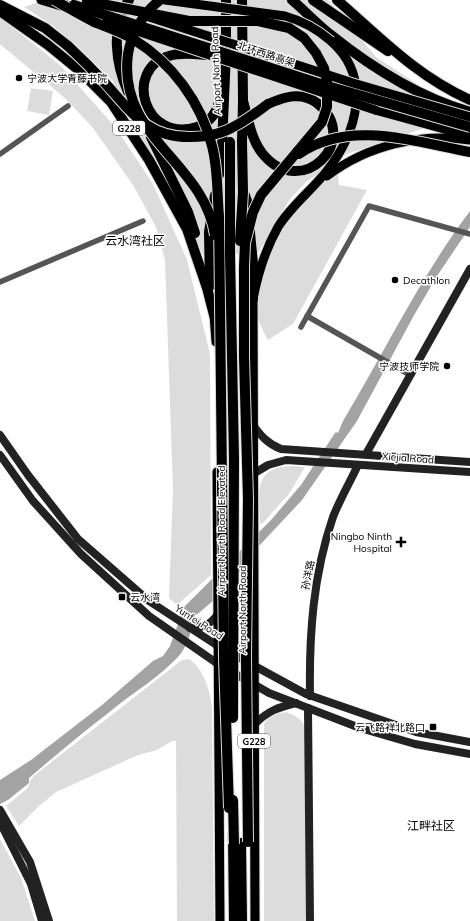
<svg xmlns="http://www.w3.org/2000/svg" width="470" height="921" font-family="Mulish,'Noto Sans SC',sans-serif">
  <rect width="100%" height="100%" fill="#fff"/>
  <g fill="#dcdcdc">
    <path d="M45 0H328L376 57 429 92 425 128 347 154 306 182 290 199 258 253 203 255 177 199 140 138 113 81 78 47 53 26 24 7Z"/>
    <path d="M0 17 61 66 116 128 153 184 187 260 210 354 211 575 177 605 169 598 173 489 165 260 156 227 133 185 93 128 66 99 0 44Z"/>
    <path d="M31 88 53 91 49 115 27 111Z"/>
    <path d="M338 174 339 185 367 190 293 324 268 340C262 329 256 319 257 305 257 259 297 195 338 174Z"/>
    <path d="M295 466 305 467 289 494 262 524 260 523C259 490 253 466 295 466Z"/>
    <path d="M189 659C204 669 210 691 212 708L214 921H177L176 741H172L157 750 138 755 56 792 39 806 19 826 6 806 28 788 31 779 35 775 182 660Z"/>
    <path d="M286 712C296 716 302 718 305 729L306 921H264V724C270 715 275 714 286 712Z"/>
    <path d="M0 839 21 878 35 921H0Z"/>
  </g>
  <path fill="#a3a3a3" d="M470 211V227L437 276 413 317 357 421 302 500 258 547 227 589 194 617C192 631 187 648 177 658 159 677 137 690 117 706 87 729 58 753 29 778V783L8 800 0 804V780L31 760 102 705 153 661 163 656 170 646 184 607 271 520 301 485 333 436 336 432 338 433 343 421C385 351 421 276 470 211Z"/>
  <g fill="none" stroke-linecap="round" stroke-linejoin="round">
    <g stroke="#dbdbdb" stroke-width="11">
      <g id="primary">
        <path d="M41 0 61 6"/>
        <path d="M375 110 466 135"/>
        <path d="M327 176C368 145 420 133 470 140"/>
        <path d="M214 315 216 342"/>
        <path d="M217 472 220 921"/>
        <path d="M255 921 253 299C258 273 265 250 278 227 291 206 311 191 326 172 357 133 373 78 331 41"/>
      </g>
    </g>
    <g stroke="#dbdbdb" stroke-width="12">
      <g id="highway">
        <path d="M226 0V50"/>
        <path d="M242 0 243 101 242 142"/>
        <path d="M292 0C305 11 317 24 331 35 371 67 421 98 470 112"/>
        <path d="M313 0 388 51"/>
        <path d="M337 0C381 38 415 75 470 100"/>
        <path d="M0 5 45 28 68 46"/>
        <path d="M0 11 48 45 81 72 111 102 149 160 187 229 206 285"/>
        <path d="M206 55C194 54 181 52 169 56 123 69 144 144 197 127 211 122 218 111 220 97"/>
        <path d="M128 92C116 65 110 26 129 0"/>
        <path d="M243 101C248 118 251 139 262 153 301 202 363 140 317 103 301 91 284 97 268 104"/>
        <path d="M151 137 188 212 195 233"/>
        <path d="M219 175 222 145 226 52"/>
        <path d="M244 193 247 201 253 264V299"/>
        <path d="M205 280 214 315"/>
        <path d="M210 286 209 232 215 195"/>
        <path d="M233 835 234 921"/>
        <path d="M241 843 242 921"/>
      </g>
    </g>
    <g stroke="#555" stroke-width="5.5">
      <path d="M0 154 68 106"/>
      <path d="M0 282 143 221"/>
      <path d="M307 316 410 375"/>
      <path d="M301 327 369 206 470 234"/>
    </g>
    <g stroke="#222" stroke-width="8">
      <path d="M253 425C261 436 268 444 281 449L470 462"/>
      <path d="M0 435 28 475 78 539 149 601 218 646 306 694 416 732 470 742"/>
      <path d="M366 454 470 269"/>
      <path d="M0 455 33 501 81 554 149 616 218 664 269 693 360 728 415 744 470 754"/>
      <path d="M253 474 268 465 286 460 470 472"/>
      <path d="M190 628C203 628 210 625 218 614"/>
      <path d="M310 696C309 635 313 575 333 517 340 499 350 482 358 465"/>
      <path d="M308 708 310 921"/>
      <path d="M254 725C267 711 279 707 296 703"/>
      <path d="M0 810 30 862 49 921"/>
      <path d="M0 822 31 884 42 921"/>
    </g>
    <use href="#primary" stroke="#000" stroke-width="9"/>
    <use href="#highway" stroke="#000" stroke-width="10"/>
    <g stroke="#000" stroke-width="3">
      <g id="rail">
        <path d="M68 0 275 66 470 123"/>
        <path d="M90 0 470 117"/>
      </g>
    </g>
    <use href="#rail" stroke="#fff" stroke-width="1.5" stroke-dasharray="4.5" stroke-linecap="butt"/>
    <g stroke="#dbdbdb" stroke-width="11" stroke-linecap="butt">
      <g id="primary-bridge">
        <path d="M165 0 285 16C303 21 317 29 331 41"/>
        <path d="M143 15 353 83 470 117"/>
        <path d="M107 21 375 110"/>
      </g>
    </g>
    <g stroke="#dbdbdb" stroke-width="12" stroke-linecap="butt">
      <g id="highway-bridge">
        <path d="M54 0C67 7 80 15 94 22 107 27 121 32 133 39 172 63 201 102 212 146 218 168 217 193 219 216L224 659 229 808"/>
        <path d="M160 0C144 12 131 34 128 54 117 137 204 162 215 235"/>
        <path d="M87 1 189 21H258L289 28 304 38 316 53 324 68 327 82V107L322 122 261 195 253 212 245 243 244 267V357L248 499 246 656 248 842"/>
        <path d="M74 5 324 85 470 127"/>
        <path d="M68 46C81 58 93 70 105 83 131 112 148 138 191 137 207 137 222 134 235 126 247 120 257 112 268 104"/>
        <path d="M230 142V254L234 458 233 718"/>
        <path d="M299 154C349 119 415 142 470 152"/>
        <path d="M240 241 243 192 242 142"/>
        <path d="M233 800 234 844"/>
      </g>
    </g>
    <use href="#primary-bridge" stroke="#000" stroke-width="9"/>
    <use href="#highway-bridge" stroke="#000" stroke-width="10"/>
  </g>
  <g fill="#000" stroke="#fff" stroke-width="1.5">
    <circle cx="19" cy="78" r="4"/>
    <circle cx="395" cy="280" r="4"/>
    <circle cx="447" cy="366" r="4"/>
    <path d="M399 536h4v4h4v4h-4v4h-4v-4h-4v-4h4z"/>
    <rect x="118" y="593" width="8" height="8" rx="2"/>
    <rect x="429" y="723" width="8" height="8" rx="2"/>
  </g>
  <g text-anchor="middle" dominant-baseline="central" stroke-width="3" stroke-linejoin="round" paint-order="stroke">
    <g fill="#fff" stroke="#4c4c4c" stroke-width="1">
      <rect x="113" y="121" width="32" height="14" rx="3"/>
      <rect x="238" y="734" width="32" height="14" rx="3"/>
    </g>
    <g font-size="9" font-weight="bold" fill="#000">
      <text x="129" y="128">G228</text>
      <text x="254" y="741">G228</text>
    </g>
    <g font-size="10" fill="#000" stroke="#fff">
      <text transform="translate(266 54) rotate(18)">北环西路高架</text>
      <text transform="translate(216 71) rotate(-92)">Airport North Road</text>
      <text transform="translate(408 458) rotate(4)">Xiejia Road</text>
      <text transform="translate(221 531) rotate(-90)">Airport North Road Elevated</text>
      <text transform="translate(308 575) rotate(-79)">孙洋路</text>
      <text transform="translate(242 610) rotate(-90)">Airport North Road</text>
      <text transform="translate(199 622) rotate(33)">Yunfei Road</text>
    </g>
    <g font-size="10" fill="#000" stroke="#fff" text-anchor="start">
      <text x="27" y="78">宁波大学青藤书院</text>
      <text x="403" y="280">Decathlon</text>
      <text x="439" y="366" text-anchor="end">宁波技师学院</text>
      <text x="392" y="536" text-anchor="end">Ningbo Ninth<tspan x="392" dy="12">Hospital</tspan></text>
      <text x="130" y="597">云水湾</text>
      <text x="425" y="727" text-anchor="end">云飞路祥北路口</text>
    </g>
    <g font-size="12" fill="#000" stroke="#fff">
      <text x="135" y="240">云水湾社区</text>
      <text x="431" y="825">江畔社区</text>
    </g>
  </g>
</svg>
